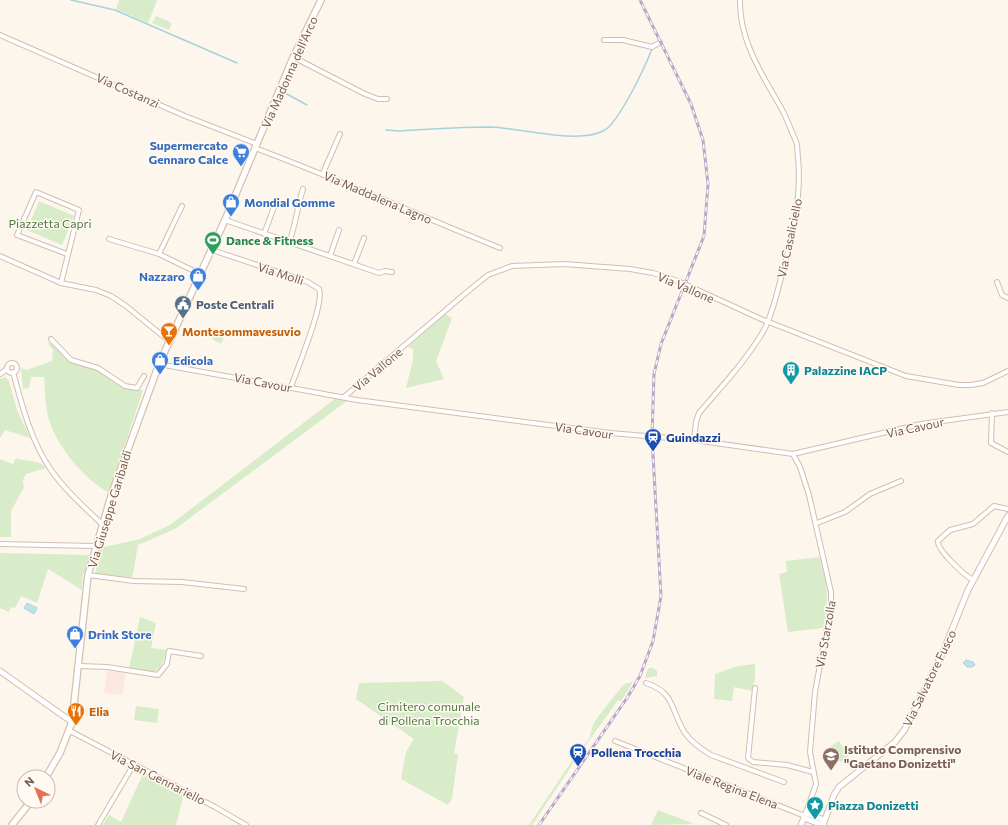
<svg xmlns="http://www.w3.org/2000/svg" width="1008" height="825" font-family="Commissioner,sans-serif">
  <rect width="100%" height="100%" fill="#fdf6ec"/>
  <path fill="#fde8e0" d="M107 671 125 673 123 695 104 693Z"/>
  <g fill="#d8ecc9">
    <path d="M119 0H156L157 1 148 23 116 9Z"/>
    <path d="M156 16 172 23 169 30 152 23Z"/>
    <path d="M39 201 74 216 62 245 27 230Z"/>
    <path d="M445 314 452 318 436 361 444 379 406 388 413 360V349L408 347Z"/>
    <path d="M215 332 225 335 221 344 212 339Z"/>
    <path d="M47 342 53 344 69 360 100 370 124 388 143 390 109 493C82 477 59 449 49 420 45 406 45 391 44 377H31L29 388 23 389 21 368 26 370 52 361 53 350Z"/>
    <path d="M5 377 9 381 17 410 30 438 5 430 0 438V379Z"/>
    <path d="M336 398 347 401 175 529 138 545 132 579 95 574 100 548 140 539 170 525Z"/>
    <path d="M16 458C25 462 40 459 46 468L26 474C23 478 22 483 24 487L11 511V537H0V459L13 464Z"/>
    <path d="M0 553 90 555 86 573H83L82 590 48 569 37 603 21 596 15 608 11 607 9 612 0 608Z"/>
    <path d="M820 557C827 586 830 598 823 628L788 632 779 574 787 572 786 561Z"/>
    <path d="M140 617 156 623 151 648 166 650C161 678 153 673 129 669Z"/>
    <path d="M755 664V682L753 683V691L734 687 732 701 714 699 715 674 738 666Z"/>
    <path d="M648 668H653L657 671V676L645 678Z"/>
    <path d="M442 681 464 697 454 753 458 754 452 799 448 805 401 779 406 752 414 739 356 699 359 683Z"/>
    <path d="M633 682 621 701 618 700 576 759 532 825H529L576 755 589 739 593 725 597 718 624 684Z"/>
    <path d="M136 706 159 709 157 723 134 720Z"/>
    <path d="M839 741 849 756 840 762 830 747Z"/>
    <path d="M143 774 184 794 176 825H103L109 815 121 822Z"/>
    <path d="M658 810 690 822 693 824 651 825Z"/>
  </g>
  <g fill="#bfe3e8" stroke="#a5d3da">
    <path d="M27 603 37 608 34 614 24 608Z"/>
    <path d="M966 660 973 662 975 665 972 667H967L963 663Z"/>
  </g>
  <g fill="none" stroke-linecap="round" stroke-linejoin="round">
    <g stroke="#a5d3da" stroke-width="1.5">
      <path d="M71 0 115 10 237 63"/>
      <path d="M285 93 307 105"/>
      <path d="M386 130 399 131C430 129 461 127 491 127 521 128 580 145 605 130 620 120 645 67 652 49"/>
    </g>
    <path stroke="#dcd0c4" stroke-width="4" stroke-dasharray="4 2" stroke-linecap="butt" d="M659 43 663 39"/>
    <g stroke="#d1beb0" stroke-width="6">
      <g id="minor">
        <path d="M0 35 185 116 257 144"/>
        <path d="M604 40H623L652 47 659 43"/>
        <path d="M293 57 365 94 378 99H387"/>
        <path d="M255 148C338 179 418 215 500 248"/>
        <path d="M323 173 340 134"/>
        <path d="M225 220 379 273 385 271 392 272"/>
        <path d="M264 234 274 207"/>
        <path d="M109 239 159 254 200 274"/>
        <path d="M289 242C296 225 297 207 303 189"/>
        <path d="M212 250 308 282 319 289C325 303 297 369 291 387"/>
        <path d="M159 254 182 206"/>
        <path d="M0 256 61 283 96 290 111 296 126 306 169 341"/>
        <path d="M330 256 339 230"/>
        <path d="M354 264 364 238"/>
        <path d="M997 282 1002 295 1008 298"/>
        <path d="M61 283 79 210 36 192 17 235 67 254"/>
        <path d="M51 339 71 360 98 368 125 386 137 388 144 376"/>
        <circle cx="12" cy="368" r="5"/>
        <path d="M159 364 357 400 610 433 694 440 793 454 921 424 1008 412"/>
        <path d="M13 372C22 406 31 441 51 470 65 490 84 507 102 524"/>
        <path d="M0 374 7 369"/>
        <path d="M344 397 467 292 488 275 512 266 564 264 630 269 653 273 678 281 761 319 906 376 959 385H971L983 383 1008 371"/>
        <path d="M992 413 991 443 1008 452"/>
        <path d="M694 440 696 422 699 413C722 386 746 361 764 330 773 313 776 296 781 278 792 238 802 199 798 157 797 151 798 144 795 139 790 128 786 116 780 106 761 73 739 39 740 0"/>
        <path d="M793 454 800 467 809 495 831 592V605L815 692 810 752 816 784 806 813"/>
        <path d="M817 523 845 512 870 494 901 481"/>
        <path d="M0 544 95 546"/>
        <path d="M88 575 134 581 182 582 244 589"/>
        <path d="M973 580C964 575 937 550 938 541L950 530 973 524 994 506 1008 509"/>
        <path d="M79 666 107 667 158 675 167 664 169 651 201 656"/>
        <path d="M646 683C676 693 670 710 685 733 692 743 701 749 711 755L784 782"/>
        <path d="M755 688 748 758 753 762 787 765 813 772"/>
        <path d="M70 731 215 807 246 825"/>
        <path d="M615 741 805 816"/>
        <path d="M701 813 726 825"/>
        <path d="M98 825 134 764"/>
      </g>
    </g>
    <g stroke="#d1beb0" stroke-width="7">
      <g id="tertiary">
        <path d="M0 671 72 722"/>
        <path d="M804 818 823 825"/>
        <path d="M801 825 806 813 824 820"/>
        <path d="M823 825 834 795 839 787 895 742 905 729 943 652 968 590 1008 516"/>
      </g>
    </g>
    <g stroke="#d6c0b0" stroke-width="8">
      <g id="secondary">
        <path d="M46 777 60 753 72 722 88 575 111 496 159 364 225 220 292 60 321 0"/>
        <path d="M12 825 31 801"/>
      </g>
    </g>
    <use href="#minor" stroke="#fff" stroke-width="4"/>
    <use href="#tertiary" stroke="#fff" stroke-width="5"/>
    <use href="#secondary" stroke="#fff" stroke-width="5.5"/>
    <g stroke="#b9a8c9" stroke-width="3">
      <path id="rail" d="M539 825 627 698 640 676 653 641 661 596 652 437 654 374 661 344 704 236 708 184 703 140 691 104 640 0"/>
    </g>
    <use href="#rail" stroke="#fffaf3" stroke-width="1.5" stroke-dasharray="4.5" stroke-linecap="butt"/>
  </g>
  <defs>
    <g id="supermarket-pin" transform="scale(0.9)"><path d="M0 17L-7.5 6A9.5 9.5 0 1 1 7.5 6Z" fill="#3f7fe0" stroke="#fffaf3"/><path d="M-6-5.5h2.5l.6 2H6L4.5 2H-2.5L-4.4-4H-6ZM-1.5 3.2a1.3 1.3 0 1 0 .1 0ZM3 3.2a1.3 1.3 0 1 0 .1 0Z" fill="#fff"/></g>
    <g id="shop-pin" transform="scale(0.9)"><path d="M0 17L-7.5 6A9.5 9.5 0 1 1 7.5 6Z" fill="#3f7fe0" stroke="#fffaf3"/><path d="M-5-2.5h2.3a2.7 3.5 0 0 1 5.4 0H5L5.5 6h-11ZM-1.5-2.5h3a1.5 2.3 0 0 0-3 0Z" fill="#fff"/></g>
    <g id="stadium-pin" transform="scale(0.9)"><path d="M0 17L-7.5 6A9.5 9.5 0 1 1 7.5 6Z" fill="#2e9e5b" stroke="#fffaf3"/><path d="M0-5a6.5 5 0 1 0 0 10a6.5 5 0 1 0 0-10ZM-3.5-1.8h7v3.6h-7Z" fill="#fff"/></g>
    <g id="civic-pin" transform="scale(0.9)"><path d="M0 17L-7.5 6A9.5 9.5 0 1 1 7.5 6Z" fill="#5c6f8a" stroke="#fffaf3"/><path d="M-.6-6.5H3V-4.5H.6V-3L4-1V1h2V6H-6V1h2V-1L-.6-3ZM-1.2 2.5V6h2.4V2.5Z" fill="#fff"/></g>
    <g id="bar-pin" transform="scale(0.9)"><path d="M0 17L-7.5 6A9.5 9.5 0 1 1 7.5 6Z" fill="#e8710a" stroke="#fffaf3"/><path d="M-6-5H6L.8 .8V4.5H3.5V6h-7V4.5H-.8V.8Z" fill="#fff"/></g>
    <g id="building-pin" transform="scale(0.9)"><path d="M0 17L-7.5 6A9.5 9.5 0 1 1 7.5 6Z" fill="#0f9aa8" stroke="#fffaf3"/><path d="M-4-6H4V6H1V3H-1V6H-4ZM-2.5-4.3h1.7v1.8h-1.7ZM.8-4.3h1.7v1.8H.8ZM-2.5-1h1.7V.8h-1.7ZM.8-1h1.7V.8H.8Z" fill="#fff"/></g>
    <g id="station-pin" transform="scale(0.9)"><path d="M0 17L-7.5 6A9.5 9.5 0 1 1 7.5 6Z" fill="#1a4fb4" stroke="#fffaf3"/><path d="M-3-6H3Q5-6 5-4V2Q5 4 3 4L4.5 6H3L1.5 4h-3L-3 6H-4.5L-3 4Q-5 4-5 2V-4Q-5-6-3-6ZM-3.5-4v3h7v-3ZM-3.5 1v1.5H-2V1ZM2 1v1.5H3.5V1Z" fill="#fff"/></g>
    <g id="restaurant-pin" transform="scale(0.9)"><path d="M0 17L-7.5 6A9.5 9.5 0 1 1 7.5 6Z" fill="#e8710a" stroke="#fffaf3"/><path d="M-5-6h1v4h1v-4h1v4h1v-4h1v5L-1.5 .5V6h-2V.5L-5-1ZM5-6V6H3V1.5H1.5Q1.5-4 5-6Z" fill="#fff"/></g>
    <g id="school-pin" transform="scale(0.9)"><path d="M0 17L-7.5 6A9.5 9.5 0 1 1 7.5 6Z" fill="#8d6e63" stroke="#fffaf3"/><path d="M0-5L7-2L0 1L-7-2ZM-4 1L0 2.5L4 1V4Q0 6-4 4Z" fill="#fff"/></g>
    <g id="sight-pin" transform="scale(0.9)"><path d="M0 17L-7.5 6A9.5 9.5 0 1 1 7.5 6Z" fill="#0f9aa8" stroke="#fffaf3"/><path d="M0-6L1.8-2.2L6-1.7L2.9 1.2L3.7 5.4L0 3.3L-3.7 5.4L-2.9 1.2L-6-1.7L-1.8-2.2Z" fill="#fff"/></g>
  </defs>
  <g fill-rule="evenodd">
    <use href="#supermarket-pin" x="241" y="152"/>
    <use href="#shop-pin" x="231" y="202"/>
    <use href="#stadium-pin" x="213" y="240"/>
    <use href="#shop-pin" x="198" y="276"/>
    <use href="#civic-pin" x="183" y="304"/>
    <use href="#bar-pin" x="169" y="331"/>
    <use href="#shop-pin" x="160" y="360"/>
    <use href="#building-pin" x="791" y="370"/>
    <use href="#station-pin" x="653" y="437"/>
    <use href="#shop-pin" x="75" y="634"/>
    <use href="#restaurant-pin" x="76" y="711"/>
    <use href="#station-pin" x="578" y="752"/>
    <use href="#school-pin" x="831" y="756"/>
    <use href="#sight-pin" x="815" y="805"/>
  </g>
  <g text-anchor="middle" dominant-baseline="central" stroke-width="3" stroke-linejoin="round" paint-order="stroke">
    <g font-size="12" fill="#7a5c4d" stroke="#fffaf3">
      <text transform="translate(289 72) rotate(-66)">Via Madonna dell'Arco</text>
      <text transform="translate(128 90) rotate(24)">Via Costanzi</text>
      <text transform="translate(378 197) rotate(23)">Via Maddalena Lagno</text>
      <text transform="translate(789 238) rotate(-78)">Via Casaliciello</text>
      <text transform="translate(281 273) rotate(18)">Via Molli</text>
      <text transform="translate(686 287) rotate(23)">Via Vallone</text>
      <text transform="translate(377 369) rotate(-40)">Via Vallone</text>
      <text transform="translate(263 382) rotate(11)">Via Cavour</text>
      <text transform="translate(915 427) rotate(-12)">Via Cavour</text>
      <text transform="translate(584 430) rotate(8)">Via Cavour</text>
      <text transform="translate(109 509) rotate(-73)">Via Giuseppe Garibaldi</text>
      <text transform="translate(825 634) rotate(-80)">Via Starzolla</text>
      <text transform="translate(929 678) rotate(-64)">Via Salvatore Fusco</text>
      <text transform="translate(158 777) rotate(27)">Via San Gennariello</text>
      <text transform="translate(732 787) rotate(21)">Viale Regina Elena</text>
    </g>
    <g font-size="12" font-weight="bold" fill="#366cbe" stroke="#fffaf3" text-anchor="start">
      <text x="228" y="145" text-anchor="end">Supermercato<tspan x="228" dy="14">Gennaro Calce</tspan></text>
      <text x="244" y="202">Mondial Gomme</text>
      <text x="185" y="276" text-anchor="end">Nazzaro</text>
      <text x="173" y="360">Edicola</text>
      <text x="88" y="634">Drink Store</text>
    </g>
    <g font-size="12" fill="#537a41" stroke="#fffaf3">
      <text x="50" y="223">Piazzetta Capri</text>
      <text x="429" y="706">Cimitero comunale<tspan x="429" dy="14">di Pollena Trocchia</tspan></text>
    </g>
    <g font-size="12" font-weight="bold" fill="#27864d" stroke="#fffaf3" text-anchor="start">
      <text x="226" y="240">Dance &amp; Fitness</text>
    </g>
    <g font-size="12" font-weight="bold" fill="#4e5e75" stroke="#fffaf3" text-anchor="start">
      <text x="196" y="304">Poste Centrali</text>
    </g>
    <g font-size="12" font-weight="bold" fill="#c56008" stroke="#fffaf3" text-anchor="start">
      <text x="182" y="331">Montesommavesuvio</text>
      <text x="89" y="711">Elia</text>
    </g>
    <g font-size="12" font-weight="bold" fill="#0d838f" stroke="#fffaf3" text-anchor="start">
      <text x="804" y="370">Palazzine IACP</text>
      <text x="828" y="805">Piazza Donizetti</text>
    </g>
    <g font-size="12" font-weight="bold" fill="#164399" stroke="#fffaf3" text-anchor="start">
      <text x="666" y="437">Guindazzi</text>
      <text x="591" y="752">Pollena Trocchia</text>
    </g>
    <g font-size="12" font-weight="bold" fill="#785e54" stroke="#fffaf3" text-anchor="start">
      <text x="844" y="749">Istituto Comprensivo<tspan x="844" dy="14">"Gaetano Donizetti"</tspan></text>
    </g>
  </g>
  <g transform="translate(36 789) rotate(317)"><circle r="19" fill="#fffaf3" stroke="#cabbb1"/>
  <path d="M0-3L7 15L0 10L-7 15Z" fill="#e76f51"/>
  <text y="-6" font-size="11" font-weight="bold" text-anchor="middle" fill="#7a5c4d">N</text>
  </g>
</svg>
